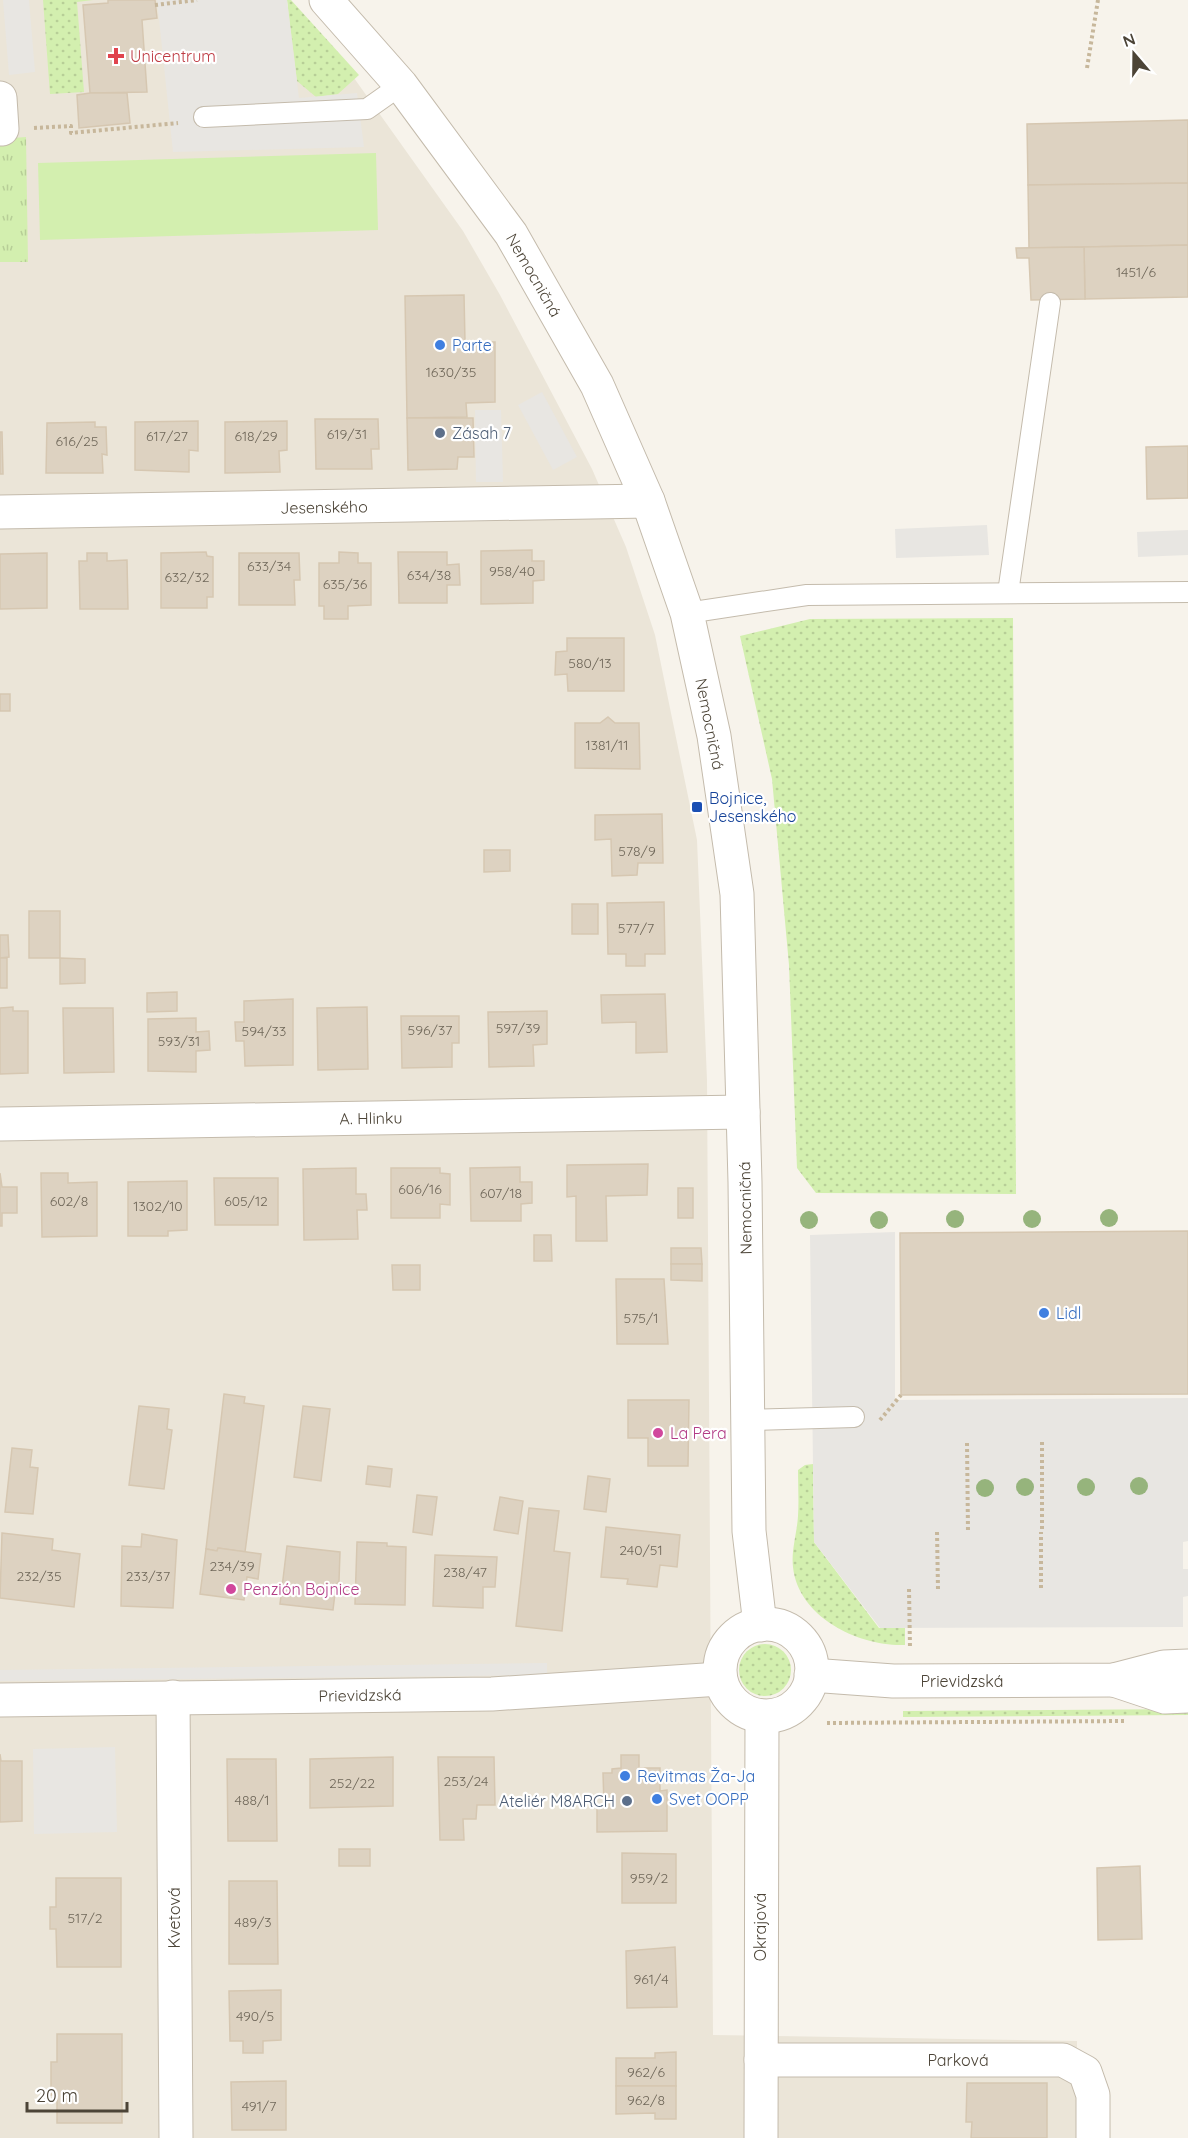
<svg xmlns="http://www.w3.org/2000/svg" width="1188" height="2138" font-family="Quicksand,sans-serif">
  <defs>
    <pattern id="grass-dots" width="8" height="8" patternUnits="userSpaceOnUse" patternTransform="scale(1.5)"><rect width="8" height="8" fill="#d3efaf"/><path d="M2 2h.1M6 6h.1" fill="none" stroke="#b7ce97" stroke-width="1.8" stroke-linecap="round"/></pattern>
    <pattern id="park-tufts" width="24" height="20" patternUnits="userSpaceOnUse" patternTransform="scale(1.5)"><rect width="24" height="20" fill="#d3efaf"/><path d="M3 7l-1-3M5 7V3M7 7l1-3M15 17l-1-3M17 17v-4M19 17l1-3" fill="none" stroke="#b7ce97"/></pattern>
  </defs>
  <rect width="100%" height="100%" fill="#f7f3eb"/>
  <path fill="#ebe5d8" d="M0 0H281L349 71 463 231 500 295 592 469 626 547 655 635 697 840 707 1080 713 2035 1077 2041V2138H0Z"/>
  <g fill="url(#grass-dots)">
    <path d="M43 0H93L77 2 84 92 50 94Z"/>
    <path d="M287 0H291L359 75 338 94 316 97 297 81Z"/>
    <path d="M1013 618 1016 1194 816 1193 797 1168 789 965 772 779 740 636 810 619Z"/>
    <path d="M813 1464 814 1542 879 1628H905V1645C861 1647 798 1618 793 1567 791 1551 797 1533 798 1516 799 1501 798 1485 798 1470L805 1465Z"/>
    <circle cx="765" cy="1670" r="26"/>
    <path d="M1188 1709V1715L903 1717V1711Z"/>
  </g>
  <path fill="url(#park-tufts)" d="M26 137 28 262H0V139Z"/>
  <path fill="#d3efaf" d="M376 153 378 230 40 240 38 163Z"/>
  <g fill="#e8e6e2">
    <path d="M3 0H29L35 72 9 75Z"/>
    <path d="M157 0H287L299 98 357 93 364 147 173 152Z"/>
    <path d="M542 392 577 457 553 470 518 405Z"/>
    <path d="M475 410H501L503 482H476Z"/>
    <path d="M987 525 989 555 896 558 895 529Z"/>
    <path d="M1188 530V555L1138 557 1137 532Z"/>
    <path d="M895 1232V1400L1188 1398V1541L1183 1542V1569H1188V1596L1183 1597V1627L880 1628 814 1542 810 1235Z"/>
    <path d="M547 1663V1675L0 1681V1670Z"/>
    <path d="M115 1747 117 1832 34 1834 33 1749Z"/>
  </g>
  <g fill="#ddd2c1" stroke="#d6c7b1" stroke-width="1.5">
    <path d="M108 0H155L157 18 142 20 147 92 90 93 83 5 108 3Z"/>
    <path d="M90 93H127L130 123 79 128 77 95Z"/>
    <path d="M1188 120V183L1028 185 1027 124Z"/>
    <path d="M1188 183V245L1029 248 1028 185Z"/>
    <path d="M1188 245V297L1085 299 1084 247Z"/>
    <path d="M1084 247 1085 299 1031 300 1029 258H1017L1016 248Z"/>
    <path d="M464 295 465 342H495V402L466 403 467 417 407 418 405 296Z"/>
    <path d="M407 418H473L474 457H458L457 469 408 470Z"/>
    <path d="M315 419H378L379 449H371L372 469H316Z"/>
    <path d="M198 421V451L189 450V472L135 470V422Z"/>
    <path d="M287 421V450L279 451 280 472 225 473V422Z"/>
    <path d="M95 422V427H106L107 455 102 454 103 473H46L47 423Z"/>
    <path d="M0 432H2L3 474H0Z"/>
    <path d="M1188 446V498L1147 499 1146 447Z"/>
    <path d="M532 550V561H544V580L533 581V603L481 604V551Z"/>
    <path d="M206 552 207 556 213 557V597H207V608H161V553Z"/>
    <path d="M339 552 358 553V563H371V605L348 606V619H324V606H319V563H339Z"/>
    <path d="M398 552H447V565L459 564 460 585H447V603H399Z"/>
    <path d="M47 553V608L0 609V554Z"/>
    <path d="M87 553H107V561L127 560 128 609H80L79 561H87Z"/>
    <path d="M239 553H299L300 580H294L295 605H239Z"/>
    <path d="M567 638H624V691H568L567 674 555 675 556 652 567 651Z"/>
    <rect x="0" y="694" width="10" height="17"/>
    <path d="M608 717 615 723H639L640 769 575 768V723H600Z"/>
    <path d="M662 814 663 863H638L637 875 612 876 611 839 595 840V815Z"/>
    <path d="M484 850H510V871L484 872Z"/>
    <path d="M664 902 665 954H645V966H626V954H608L607 903Z"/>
    <rect x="572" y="904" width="26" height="30"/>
    <rect x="29" y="911" width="31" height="47"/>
    <path d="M0 935H8L9 957 0 958Z"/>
    <rect x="0" y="958" width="7" height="30"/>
    <path d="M60 958 85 959V983L60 984Z"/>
    <path d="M177 992V1011L147 1012V993Z"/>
    <path d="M665 994 667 1052 636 1053V1022L602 1023 601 995Z"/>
    <path d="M293 999V1065L245 1066 244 1041H236L235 1022H244V1001Z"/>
    <path d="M13 1007V1011H28V1073L0 1074V1008Z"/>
    <path d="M367 1007 368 1069 318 1070 317 1008Z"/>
    <path d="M63 1008H113L114 1072 64 1073Z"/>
    <path d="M547 1011V1044L533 1045 534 1066 489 1067 488 1012Z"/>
    <path d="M401 1016H459V1043H452V1067L402 1068Z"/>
    <path d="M196 1018V1032L209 1031 210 1050 196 1051V1072L148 1071V1019Z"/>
    <path d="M648 1164 647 1195 606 1196 607 1241H576V1196L567 1197V1165Z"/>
    <path d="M520 1167V1182H532V1203L521 1204V1221H471L470 1168Z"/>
    <path d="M356 1168V1194H366L367 1210H357L358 1239 304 1240 303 1169Z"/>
    <path d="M391 1168H440V1173L450 1174V1205L440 1204V1218H391Z"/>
    <path d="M0 1173 2 1187H17V1213H2V1226H0Z"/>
    <path d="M41 1173H68V1183L97 1182V1236L42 1237Z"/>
    <path d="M214 1178H278V1225H215Z"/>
    <path d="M187 1181V1230L168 1231V1236H128V1182Z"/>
    <rect x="678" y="1188" width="15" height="30"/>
    <path d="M1188 1231V1394L901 1395 900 1233Z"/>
    <path d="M534 1235H551L552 1261H534Z"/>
    <path d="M671 1248H701L702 1264H671Z"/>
    <path d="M671 1264H702V1281L671 1280Z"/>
    <path d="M392 1265H420V1290H393Z"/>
    <path d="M616 1279H664L668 1344H617Z"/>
    <path d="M224 1394 245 1397 244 1403 264 1406 245 1552 218 1548 217 1551 206 1549Z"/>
    <path d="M628 1400H689L688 1466H648V1438H628Z"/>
    <path d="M139 1406 169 1409 167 1429 172 1430 164 1489 129 1485Z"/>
    <path d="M303 1406 330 1409 321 1481 294 1477Z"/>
    <path d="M12 1448 32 1450 30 1467 38 1468 33 1514 5 1512Z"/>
    <path d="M368 1466 392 1469 390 1487 366 1484Z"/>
    <path d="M588 1476 610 1479 606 1512 584 1509Z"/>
    <path d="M417 1495 437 1497 432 1535 413 1532Z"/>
    <path d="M500 1497 523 1501 518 1534 494 1530Z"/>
    <path d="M529 1508 559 1511 554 1551 570 1553 562 1631 516 1626Z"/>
    <path d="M606 1527 680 1535 677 1567 660 1565 657 1587 627 1584 628 1579 601 1577Z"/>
    <path d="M2 1533 53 1539 52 1550 80 1554 74 1607 0 1598Z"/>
    <path d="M142 1534 177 1540 173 1608 121 1606 122 1546 141 1547Z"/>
    <path d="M357 1542 387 1543V1546L406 1547 405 1605 355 1604Z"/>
    <path d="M287 1546 340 1552 339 1581 336 1585 333 1610 280 1604Z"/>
    <path d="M218 1548 261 1554 258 1579 247 1577 244 1600 200 1594 206 1549 217 1551Z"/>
    <path d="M435 1555 497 1557 495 1587H483V1608L433 1606Z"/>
    <path d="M0 1754 1 1761H22V1821L0 1822Z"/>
    <path d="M621 1755H639V1768H660V1791L667 1790V1831L597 1832V1805H604L603 1773H612V1769L621 1768Z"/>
    <path d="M393 1757V1806L310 1808V1759Z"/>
    <path d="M438 1757H494L495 1805H477L476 1819H463L464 1840H440Z"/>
    <path d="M227 1759H276L277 1841H228Z"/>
    <rect x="339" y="1849" width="31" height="17"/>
    <path d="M622 1853 676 1854V1903H622Z"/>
    <path d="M1140 1866 1142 1939 1098 1940 1097 1868Z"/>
    <path d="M56 1878H121V1967H57L56 1929H50V1907H56Z"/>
    <path d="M229 1881H277L278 1964H229Z"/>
    <path d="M675 1947 677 2007 627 2008 626 1951Z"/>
    <path d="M281 1990V2040L263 2041V2053H243V2041H230L229 1991Z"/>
    <path d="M57 2034H122V2123H57V2094L51 2095V2062H57Z"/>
    <path d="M676 2052V2086H616V2058H655V2053Z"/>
    <path d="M286 2081V2130H232L231 2082Z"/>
    <path d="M967 2083H1047V2138H971L972 2122H966Z"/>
    <path d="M616 2086H676V2119H655V2113L616 2114Z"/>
  </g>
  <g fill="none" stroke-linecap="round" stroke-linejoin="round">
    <g stroke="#c4bbac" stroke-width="22">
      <g id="service">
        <path d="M204 117 367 109 401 85"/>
        <path d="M1008 593 1050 303"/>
        <path d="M687 613 807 595 1188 592"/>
        <path d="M749 1420 854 1417"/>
      </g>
    </g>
    <g stroke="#c4bbac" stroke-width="35">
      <g id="minor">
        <path d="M0 98 2 129"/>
        <path d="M0 512 648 501"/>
        <path d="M0 1124 743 1112"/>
        <path d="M173 1697 176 2138"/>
        <path d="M0 1700 492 1694 720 1679"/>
        <path d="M761 2060H1063L1085 2072 1093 2095V2138"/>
        <path d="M761 2138 762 1716"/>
      </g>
    </g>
    <g stroke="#c4bbac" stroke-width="35">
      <g id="tertiary">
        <path d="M326 0 401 85 511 234 597 385 648 501 687 613 714 736 737 894 745 1182 749 1531 760 1625"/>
        <circle cx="766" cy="1670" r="46"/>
        <path d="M811 1675 893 1681 1114 1680 1164 1667 1188 1666"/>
        <path d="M1114 1680 1165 1697 1188 1696"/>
      </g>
    </g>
    <g stroke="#c7b79b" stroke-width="4" stroke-dasharray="3 3" stroke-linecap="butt">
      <path d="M155 5 197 0"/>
      <path d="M1087 68 1098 0"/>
      <path d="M34 128 71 126V133L178 123"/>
      <path d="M880 1420 901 1395"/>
      <path d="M1042 1442V1532"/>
      <path d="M967 1443 968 1532"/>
      <path d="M937 1532 938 1589"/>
      <path d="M1041 1588V1532"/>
      <path d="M909 1589 910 1648"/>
      <path d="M827 1723 1127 1721"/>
    </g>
    <use href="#service" stroke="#fff" stroke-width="20"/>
    <use href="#minor" stroke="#fff" stroke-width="33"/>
    <use href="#tertiary" stroke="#fff" stroke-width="33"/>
  </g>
  <g fill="#96b47c">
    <circle cx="1109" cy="1218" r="9"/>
    <circle cx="955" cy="1219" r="9"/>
    <circle cx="1032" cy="1219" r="9"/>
    <circle cx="809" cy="1220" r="9"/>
    <circle cx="879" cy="1220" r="9"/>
    <circle cx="1139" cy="1486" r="9"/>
    <circle cx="1025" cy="1487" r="9"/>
    <circle cx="1086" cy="1487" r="9"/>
    <circle cx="985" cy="1488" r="9"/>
  </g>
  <path fill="#e0444e" stroke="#fff" stroke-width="2" d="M113 47h6v6h6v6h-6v6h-6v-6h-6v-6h6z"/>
  <g fill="#3f7fe0" stroke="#fff" stroke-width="2">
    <circle cx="440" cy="345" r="6"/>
    <circle cx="1044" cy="1313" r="6"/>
    <circle cx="625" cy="1776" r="6"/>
    <circle cx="657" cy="1799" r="6"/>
  </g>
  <g fill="#5c6f8a" stroke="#fff" stroke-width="2">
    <circle cx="440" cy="433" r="6"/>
    <circle cx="627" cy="1801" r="6"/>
  </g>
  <rect fill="#1a4fb4" stroke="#fff" stroke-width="2" x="691" y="801" width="12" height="12" rx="3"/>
  <g fill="#d1479c" stroke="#fff" stroke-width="2">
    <circle cx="658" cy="1433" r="6"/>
    <circle cx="231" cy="1589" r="6"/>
  </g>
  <g text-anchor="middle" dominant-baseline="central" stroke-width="4.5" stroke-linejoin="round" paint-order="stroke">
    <g font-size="14" fill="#70685a">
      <text x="1136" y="272">1451/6</text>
      <text x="451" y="372">1630/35</text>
      <text x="347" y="434">619/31</text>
      <text x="167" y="436">617/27</text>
      <text x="256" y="436">618/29</text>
      <text x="77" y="441">616/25</text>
      <text x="269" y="566">633/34</text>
      <text x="512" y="571">958/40</text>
      <text x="429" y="575">634/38</text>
      <text x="187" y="577">632/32</text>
      <text x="345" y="584">635/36</text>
      <text x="590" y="663">580/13</text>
      <text x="607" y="745">1381/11</text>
      <text x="637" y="851">578/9</text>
      <text x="636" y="928">577/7</text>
      <text x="518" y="1028">597/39</text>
      <text x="430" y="1030">596/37</text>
      <text x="264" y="1031">594/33</text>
      <text x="179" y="1041">593/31</text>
      <text x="420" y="1189">606/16</text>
      <text x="501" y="1193">607/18</text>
      <text x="69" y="1201">602/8</text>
      <text x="246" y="1201">605/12</text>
      <text x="158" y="1206">1302/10</text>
      <text x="641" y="1318">575/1</text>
      <text x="641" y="1550">240/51</text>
      <text x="232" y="1566">234/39</text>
      <text x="465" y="1572">238/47</text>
      <text x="39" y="1576">232/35</text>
      <text x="148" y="1576">233/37</text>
      <text x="466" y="1781">253/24</text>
      <text x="352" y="1783">252/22</text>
      <text x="252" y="1800">488/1</text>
      <text x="649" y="1878">959/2</text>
      <text x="85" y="1918">517/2</text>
      <text x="253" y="1922">489/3</text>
      <text x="651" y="1979">961/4</text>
      <text x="255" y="2016">490/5</text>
      <text x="646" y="2072">962/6</text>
      <text x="646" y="2100">962/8</text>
      <text x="259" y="2106">491/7</text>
    </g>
    <g font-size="16" fill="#be3a42" stroke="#fff" text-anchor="start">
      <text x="130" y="56">Unicentrum</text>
    </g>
    <g font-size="16" fill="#4c4437" stroke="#fff">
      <text transform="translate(534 275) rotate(60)">Nemocničná</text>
      <text transform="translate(324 507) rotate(-1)">Jesenského</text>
      <text transform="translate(710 724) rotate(79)">Nemocničná</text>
      <text transform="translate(371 1118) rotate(-1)">A. Hlinku</text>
      <text transform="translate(745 1208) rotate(-91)">Nemocničná</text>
      <text x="962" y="1681">Prievidzská</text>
      <text transform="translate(360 1695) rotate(-1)">Prievidzská</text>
      <text transform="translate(174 1918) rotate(-90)">Kvetová</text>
      <text transform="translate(760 1927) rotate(-90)">Okrajová</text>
      <text x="958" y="2060">Parková</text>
    </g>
    <g font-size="16" fill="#366cbe" stroke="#fff" text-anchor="start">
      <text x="452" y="345">Parte</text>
      <text x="1056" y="1313">Lidl</text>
      <text x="637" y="1776">Revitmas Ža-Ja</text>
      <text x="669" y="1799">Svet OOPP</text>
    </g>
    <g font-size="16" fill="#4e5e75" stroke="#fff" text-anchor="start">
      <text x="452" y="433">Zásah 7</text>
      <text x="615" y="1801" text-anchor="end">Ateliér M8ARCH</text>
    </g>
    <g font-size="16" fill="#164399" stroke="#fff" text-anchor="start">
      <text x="709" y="798">Bojnice,<tspan x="709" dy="18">Jesenského</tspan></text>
    </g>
    <g font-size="16" fill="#b23c85" stroke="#fff" text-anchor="start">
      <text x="670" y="1433">La Pera</text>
      <text x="243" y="1589">Penzión Bojnice</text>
    </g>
  </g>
  <g transform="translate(1134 54) rotate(340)" stroke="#ffffff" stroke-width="4.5" paint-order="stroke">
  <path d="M0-4.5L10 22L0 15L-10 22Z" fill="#4c4437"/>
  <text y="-9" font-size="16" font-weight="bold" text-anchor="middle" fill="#4c4437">N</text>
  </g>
  <path d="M27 2102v9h100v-9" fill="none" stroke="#4c4437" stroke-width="3"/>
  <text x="36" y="2102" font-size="18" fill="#4c4437" stroke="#ffffff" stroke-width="4.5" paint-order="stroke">20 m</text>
</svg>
